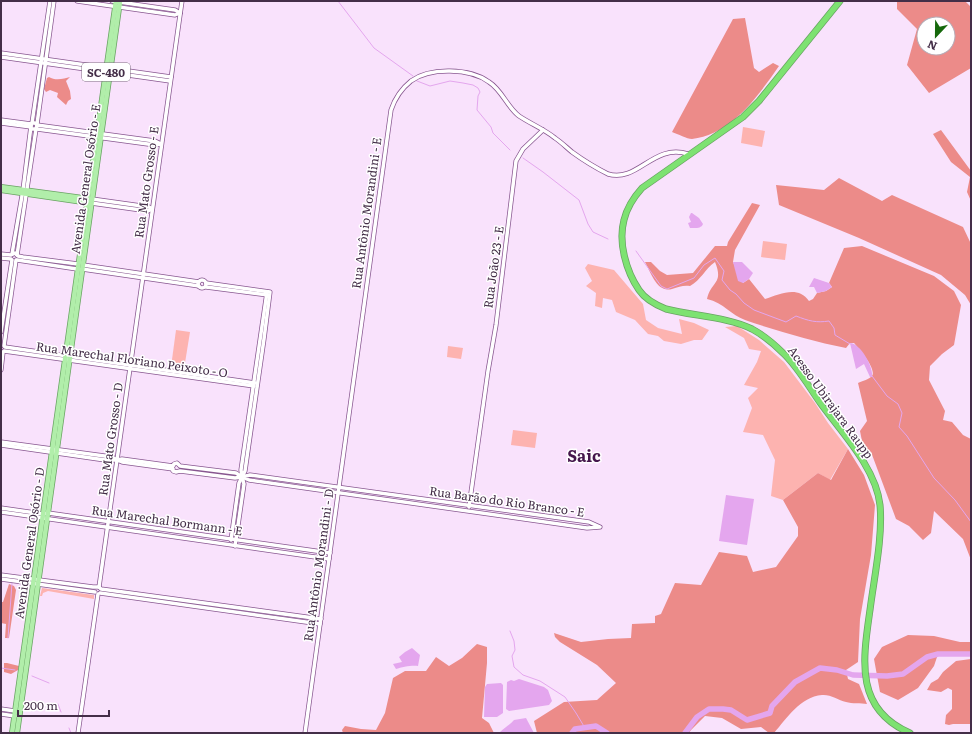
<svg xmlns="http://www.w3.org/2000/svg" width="972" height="734" font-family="Literata,serif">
  <rect width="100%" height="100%" fill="#f9e2fc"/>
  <g fill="#fdb3b0">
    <path d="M743 127 765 131 762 147 741 143Z"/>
    <path d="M763 241 787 244 785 260 761 257Z"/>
    <path d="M588 264 614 270 643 304 646 320 658 328 682 334 679 319 694 323 709 330 702 340H694L681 344 664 341 658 336 648 334 635 320 616 312 612 300 603 298 602 308 595 306 596 293 586 286 592 281 585 268Z"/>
    <path d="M737 326 759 340 784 362 815 403 828 423 848 449 830 480 818 473 783 500 771 496 775 460 763 435 743 432 752 408 748 398 758 388 744 385 757 362 761 351 749 349 744 338 725 327Z"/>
    <path d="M176 330 190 332 184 369 171 367Z"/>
    <path d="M448 346 463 348 461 359 447 357Z"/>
    <path d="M513 430 537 433 535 448 511 445Z"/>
    <path d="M42 588 94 595V599L48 591 43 593 42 596H40Z"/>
  </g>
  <g fill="#ec8b89" fill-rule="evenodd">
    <path d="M897 1H965L971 7V68L929 93 907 65 917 29 897 9ZM924 24H948V48H924Z"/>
    <path d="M745 18 754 68 759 72 773 63 779 66C758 96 732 134 692 139 687 139 678 134 672 132L733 19Z"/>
    <path d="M49 77C55 81 64 79 70 77L66 81 70 91 71 99 68 101 66 105 57 97 58 93 50 90 46 92 44 89 47 78Z"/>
    <path d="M941 130 971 171V201L967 192 970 177 951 162 933 134Z"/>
    <path d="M839 178 882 201 892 195 963 227 971 244V305L965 295 941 275 859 238 779 205 776 185 824 190Z"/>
    <path d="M752 203 760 205 735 250 733 262 743 283 749 279 765 299C780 294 798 285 809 301L813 299 817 293 826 291 832 287 829 283 844 248 862 246 934 276 954 291 961 305 954 345 942 354 930 366 929 380 945 411 943 420 952 422 963 435 971 439V560L963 539 934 511 931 533 923 540 909 526 896 519 871 452 863 446 860 431 867 421 858 383C862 381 870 379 872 376 877 369 859 349 854 343H850L846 348C812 341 777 331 745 320 731 315 724 303 707 299 711 281 724 284 715 262 705 269 701 280 690 286 683 285 679 287 672 289 657 293 651 273 645 262H651L660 271 667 275 693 273 715 246H727L728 242Z"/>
    <path d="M848 449 864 475 875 505 871 555 860 619 858 662 846 670 848 679 859 684 867 704C861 703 852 704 846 702 838 700 830 694 822 695 800 697 787 718 774 733H769L761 727 741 729 722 718 705 716 691 730 689 733H537L534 721 564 702 597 700 616 683 597 665 560 642 555 637 554 633 581 642 608 639 631 638 632 624 655 623V616L661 614 675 583 701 585 719 552 747 556 753 572 776 567 798 536V527L783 500 818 473 831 480Z"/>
    <path d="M9 584 14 586 16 590 9 638H5L6 624 1 623V602H3Z"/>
    <path d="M908 635 934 636 960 642H971V654H938L934 666 918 688 898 700 880 692 874 659 882 647Z"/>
    <path d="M477 644 487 647V663L482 718 489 723 494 733H343L342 730 345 726 361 729 376 730 385 713 393 678 405 671H426L436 657 449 666 462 658Z"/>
    <path d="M971 659V724H953L949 725 945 724 946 715 952 709V690L948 688 941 692 927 690 931 683 938 679 943 672 956 661Z"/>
    <path d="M4 663H7L19 666 18 670 11 674 4 672Z"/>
  </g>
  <g fill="#e4a6ee">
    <path d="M691 213H692L699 218 703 224C701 229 695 228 690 228L688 223 691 222 689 217Z"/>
    <path d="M733 262H742L753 273 749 279 743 283 738 281Z"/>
    <path d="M814 278 829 283 832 287 826 291 817 293 814 287H809Z"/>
    <path d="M850 343C860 343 874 367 872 377H870L864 364 856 369Z"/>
    <path d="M726 495 754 499 747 545 719 541Z"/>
    <path d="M412 648 420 655 418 666C412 665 402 667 396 669L393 664 402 662 399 657 405 652Z"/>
    <path d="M519 679 544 687 548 690 552 701 549 705 509 711 506 709 507 682 511 680 514 681Z"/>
    <path d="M501 683 503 685V713L497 717H484L485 687 487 684Z"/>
    <path d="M526 718 534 733H503L500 732C505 727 510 725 514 720Z"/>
  </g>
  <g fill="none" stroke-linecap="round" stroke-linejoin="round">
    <g stroke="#e4a6ee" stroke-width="1">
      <path d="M338 1 374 48 413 76"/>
      <path d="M417 81 430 86 450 81 463 83 473 85 478 88 480 92 478 96 477 110 491 127 493 133 510 150"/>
      <path d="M523 158 543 172 579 200 588 224 593 232 608 239"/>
      <path d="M636 251 661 286 667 289 694 278 704 265 715 258 724 271 722 280 730 290 736 294 744 303 754 310 786 322 796 316C809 321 816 323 829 321L834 328 835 335 850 344"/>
      <path d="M872 376 887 396 898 404 902 413 899 427 907 436 934 478 955 500 971 522"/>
      <path d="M510 631 514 641 515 650 512 656 514 667 523 675 540 681 565 697 576 713 585 728"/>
      <path d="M8 638 12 583"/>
      <path d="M1 668 15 670"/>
      <path d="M32 676 49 683"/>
      <path d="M58 704 61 712"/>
      <path d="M69 728 71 733"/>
    </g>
    <g stroke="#e4a6ee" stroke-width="5.5">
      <path d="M572 733 575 729 596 726 607 733"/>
      <path d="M685 733 697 717 709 709H723L731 710 747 720 770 713 772 706 795 682 820 668 837 670 853 675 887 676 903 674 927 657 938 654H971"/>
    </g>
    <g stroke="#885790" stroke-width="5">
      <g id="minor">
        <path d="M77 1 175 15 180 13"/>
        <path d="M112 1 175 10 180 13"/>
        <path d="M1 53 171 77"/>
        <path d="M1 57 170 81"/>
        <path d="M1 120 31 124"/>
        <path d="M1 123 31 127"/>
        <path d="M32 123 50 1"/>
        <path d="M37 124 54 1"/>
        <path d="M37 125 155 141 161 144"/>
        <path d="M37 129 155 145 161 144"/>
        <path d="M92 199 149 207 152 209"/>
        <path d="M91 203 148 211 152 209"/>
        <path d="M1 254 11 255 15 253 18 256 23 257 78 264"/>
        <path d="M12 254 23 190 31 126 32 123H35L37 125 36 129H31"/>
        <path d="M17 255 36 129"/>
        <path d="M1 258 11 259"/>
        <path d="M17 260 77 269"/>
        <path d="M83 265 199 282"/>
        <path d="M82 269 199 286"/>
        <circle cx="202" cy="284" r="4"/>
        <path d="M206 283 270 292 264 339 245 471 242 477 244 484 235 546"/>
        <path d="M206 287 268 295"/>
        <path d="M1 332 12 260"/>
        <path d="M4 346 16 260"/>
        <path d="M5 347 255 383"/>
        <path d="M4 351 254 386"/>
        <path d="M1 370 3 352"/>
        <path d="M1 442 112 457 117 460 122 459 173 466"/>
        <path d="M1 445 105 460H117L122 462 173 469"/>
        <path d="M469 507 488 371 496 325 516 161 523 149 543 130"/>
        <path d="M1 508 43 514 48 513 330 553"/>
        <path d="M1 512 329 559"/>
        <path d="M600 527 589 522 250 475 242 477 236 473 180 466 177 463 174 464 172 467 173 471 176 472 180 471 235 478 242 477 249 480 587 528 600 527"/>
        <path d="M231 540 239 483 242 477 241 470 267 292"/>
        <path d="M1 575 93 587H99L101 589 321 619"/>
        <path d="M1 579 95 592"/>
        <path d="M99 587 182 1"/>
        <path d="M100 593 320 624"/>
        <path d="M1 709 15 711"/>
        <path d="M1 714 15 716"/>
        <path d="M78 733 98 594"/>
        <path d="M305 733 391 110C395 98 401 89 411 81 430 67 470 68 489 82 502 90 507 107 519 116 531 124 544 129 555 138 561 142 566 147 572 152 583 160 596 168 608 174 638 183 653 143 688 154"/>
      </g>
    </g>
    <g stroke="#69a363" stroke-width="6">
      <g id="major">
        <path d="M1 187 90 199"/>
        <path d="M1 190 90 203"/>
        <path d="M12 733 116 1"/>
        <path d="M17 733 120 1"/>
      </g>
    </g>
    <g stroke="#69a363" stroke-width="7">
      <path id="highway" d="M840 1 759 101 743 117 642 188C633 198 627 207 624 220 618 242 626 271 639 290 645 299 656 305 666 309 693 316 728 317 752 329 763 335 774 344 783 353 798 367 809 387 821 404 842 433 876 468 880 505 883 537 874 578 870 610 863 659 854 709 910 733"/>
    </g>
    <use href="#minor" stroke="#fff" stroke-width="3.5"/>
    <use href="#major" stroke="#b1eeaa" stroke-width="4.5"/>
    <use href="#highway" stroke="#7de271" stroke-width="5.5"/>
  </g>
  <g text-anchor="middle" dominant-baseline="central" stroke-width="3" stroke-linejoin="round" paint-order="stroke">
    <rect fill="#fff" stroke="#7c6d7f" stroke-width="1" x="82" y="63" width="48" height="18" rx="3"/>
    <g font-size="11" font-weight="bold" fill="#442e48">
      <text x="106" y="72">SC-480</text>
    </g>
    <g font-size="12" fill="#442e48" stroke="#fff">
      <text transform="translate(85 179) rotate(-82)">Avenida General Osório - E</text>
      <text transform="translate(146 182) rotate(-82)">Rua Mato Grosso - E</text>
      <text transform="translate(366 213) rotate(-82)">Rua Antônio Morandini - E</text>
      <text transform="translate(493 267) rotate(-82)">Rua João 23 - E</text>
      <text transform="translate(132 359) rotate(8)">Rua Marechal Floriano Peixoto - O</text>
      <text transform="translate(831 402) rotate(54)">Acesso Ubirajara Raupp</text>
      <text transform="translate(110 439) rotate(-82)">Rua Mato Grosso - D</text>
      <text transform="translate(507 501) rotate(8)">Rua Barão do Rio Branco - E</text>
      <text transform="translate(167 520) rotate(8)">Rua Marechal Bormann - E</text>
      <text transform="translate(29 543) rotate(-82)">Avenida General Osório - D</text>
      <text transform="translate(318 565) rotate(-82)">Rua Antônio Morandini - D</text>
    </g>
    <g font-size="16" font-weight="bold" fill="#45174c" stroke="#fff">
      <text x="584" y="455">Saic</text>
    </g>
  </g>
  <rect width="972" height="734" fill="none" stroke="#442e48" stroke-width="4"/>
  <g transform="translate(936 36) rotate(202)"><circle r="19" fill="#ffffff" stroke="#b4abb6"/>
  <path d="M0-3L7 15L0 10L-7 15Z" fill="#15680b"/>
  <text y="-6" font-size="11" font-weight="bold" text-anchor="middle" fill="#442e48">N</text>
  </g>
  <path d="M18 710v6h91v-6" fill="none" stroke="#442e48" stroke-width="2"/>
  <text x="24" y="710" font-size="12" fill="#442e48" stroke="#ffffff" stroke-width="3" paint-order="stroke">200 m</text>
</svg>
